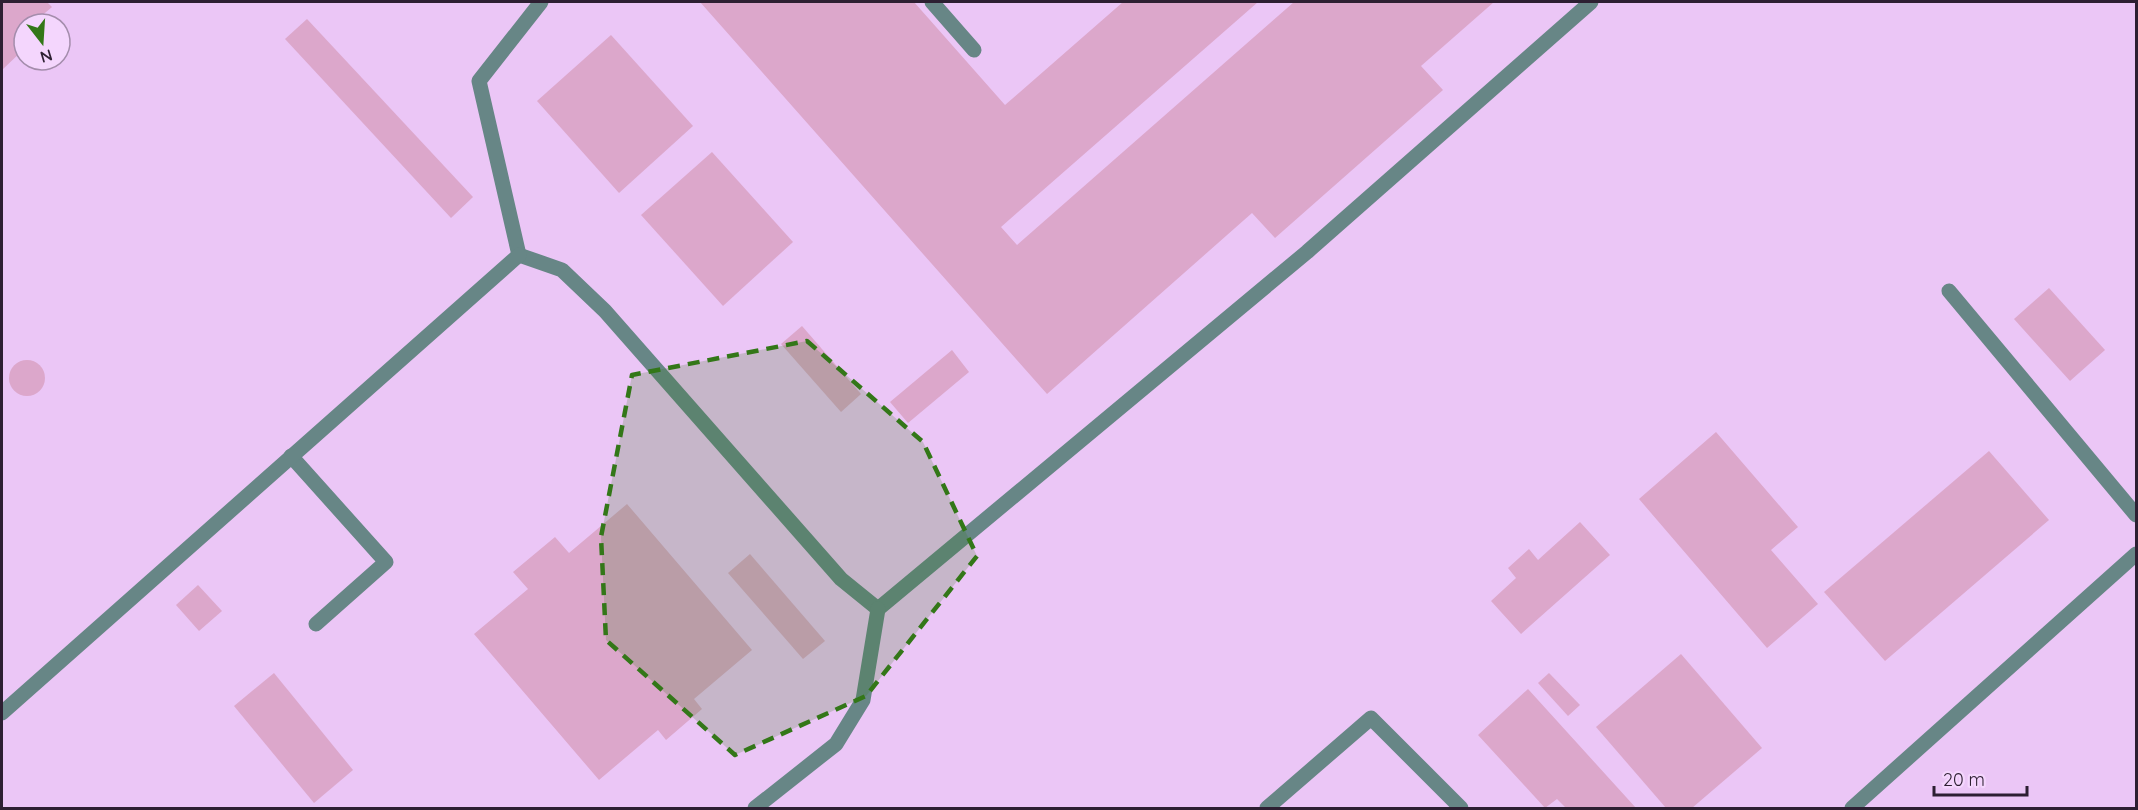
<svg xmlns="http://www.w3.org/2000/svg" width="2138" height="810" font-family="Quicksand,sans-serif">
  <rect width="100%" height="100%" fill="#ebc6f6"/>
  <g fill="#dca7cb">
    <path d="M2 2H47L52 7 39 18 44 24H24V49L2 70Z"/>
    <path d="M700 2H914L1005 105 1123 2H1258L1001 227 1017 245 1294 2H1494L1421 66 1443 90 1275 238 1252 213 1047 394Z"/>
    <path d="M307 19 473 197 451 218 285 39Z"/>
    <path d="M611 35 693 126 619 193 537 101Z"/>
    <path d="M712 152 793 242 723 306 641 215Z"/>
    <path d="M2049 288 2105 350 2070 381 2014 319Z"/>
    <path d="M802 326 861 394 841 412 781 344Z"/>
    <path d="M952 350 969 372 908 423 890 402Z"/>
    <circle cx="27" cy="378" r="18"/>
    <path d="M1716 432 1798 527 1771 550 1818 604 1767 648 1639 499Z"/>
    <path d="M1989 451 2049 520 1885 661 1824 592Z"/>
    <path d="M627 504 752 650 694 699 702 709 666 740 658 730 599 780 474 634 528 589 513 572 555 537 569 553Z"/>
    <path d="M1580 522 1610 555 1521 634 1491 601 1516 578 1508 568 1529 549 1538 560Z"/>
    <path d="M750 554 825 641 803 659 728 573Z"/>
    <path d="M198 585 222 611 199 631 176 605Z"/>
    <path d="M1681 654 1762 748 1692 808H1666L1596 727Z"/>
    <path d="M274 673 353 770 314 803 234 706Z"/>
    <path d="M1549 673 1580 705 1568 716 1538 683Z"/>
    <path d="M1528 689 1636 808H1566L1557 799 1545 808 1478 735Z"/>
  </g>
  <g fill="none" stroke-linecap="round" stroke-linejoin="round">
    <g stroke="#678686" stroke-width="15">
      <path d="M932 2 974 50"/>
      <path d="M519 255 562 270 605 311 841 579 878 609 1307 252 1591 2"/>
      <path d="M519 255 479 81 541 2"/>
      <path d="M1949 291 2136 515"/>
      <path d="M291 456 386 562 316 624"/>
      <path d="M2 713 519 255"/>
      <path d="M755 808 836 744 863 700 878 609"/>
      <path d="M1267 808 1371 718 1461 808"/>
      <path d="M1852 808 2136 554"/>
    </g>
  </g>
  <path fill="#337718" fill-opacity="0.2" stroke="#337718" stroke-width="4.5" stroke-dasharray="12 8" stroke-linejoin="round" d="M807 341 923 442 977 556 866 696 735 755 606 640 601 537 632 375Z"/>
  <rect width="2138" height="810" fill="none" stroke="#2d1f32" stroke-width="6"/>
  <g transform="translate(42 42) rotate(163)"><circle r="28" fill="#f4d6fd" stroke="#a48dac" stroke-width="1.5"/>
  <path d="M0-4.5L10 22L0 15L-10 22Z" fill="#337718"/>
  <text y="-9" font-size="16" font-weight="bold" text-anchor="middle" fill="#2d1f32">N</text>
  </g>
  <path d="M1934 786v9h93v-9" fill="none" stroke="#2d1f32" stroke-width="3"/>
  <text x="1943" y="786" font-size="18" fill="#2d1f32" stroke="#f4d6fd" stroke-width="4.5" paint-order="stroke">20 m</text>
</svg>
